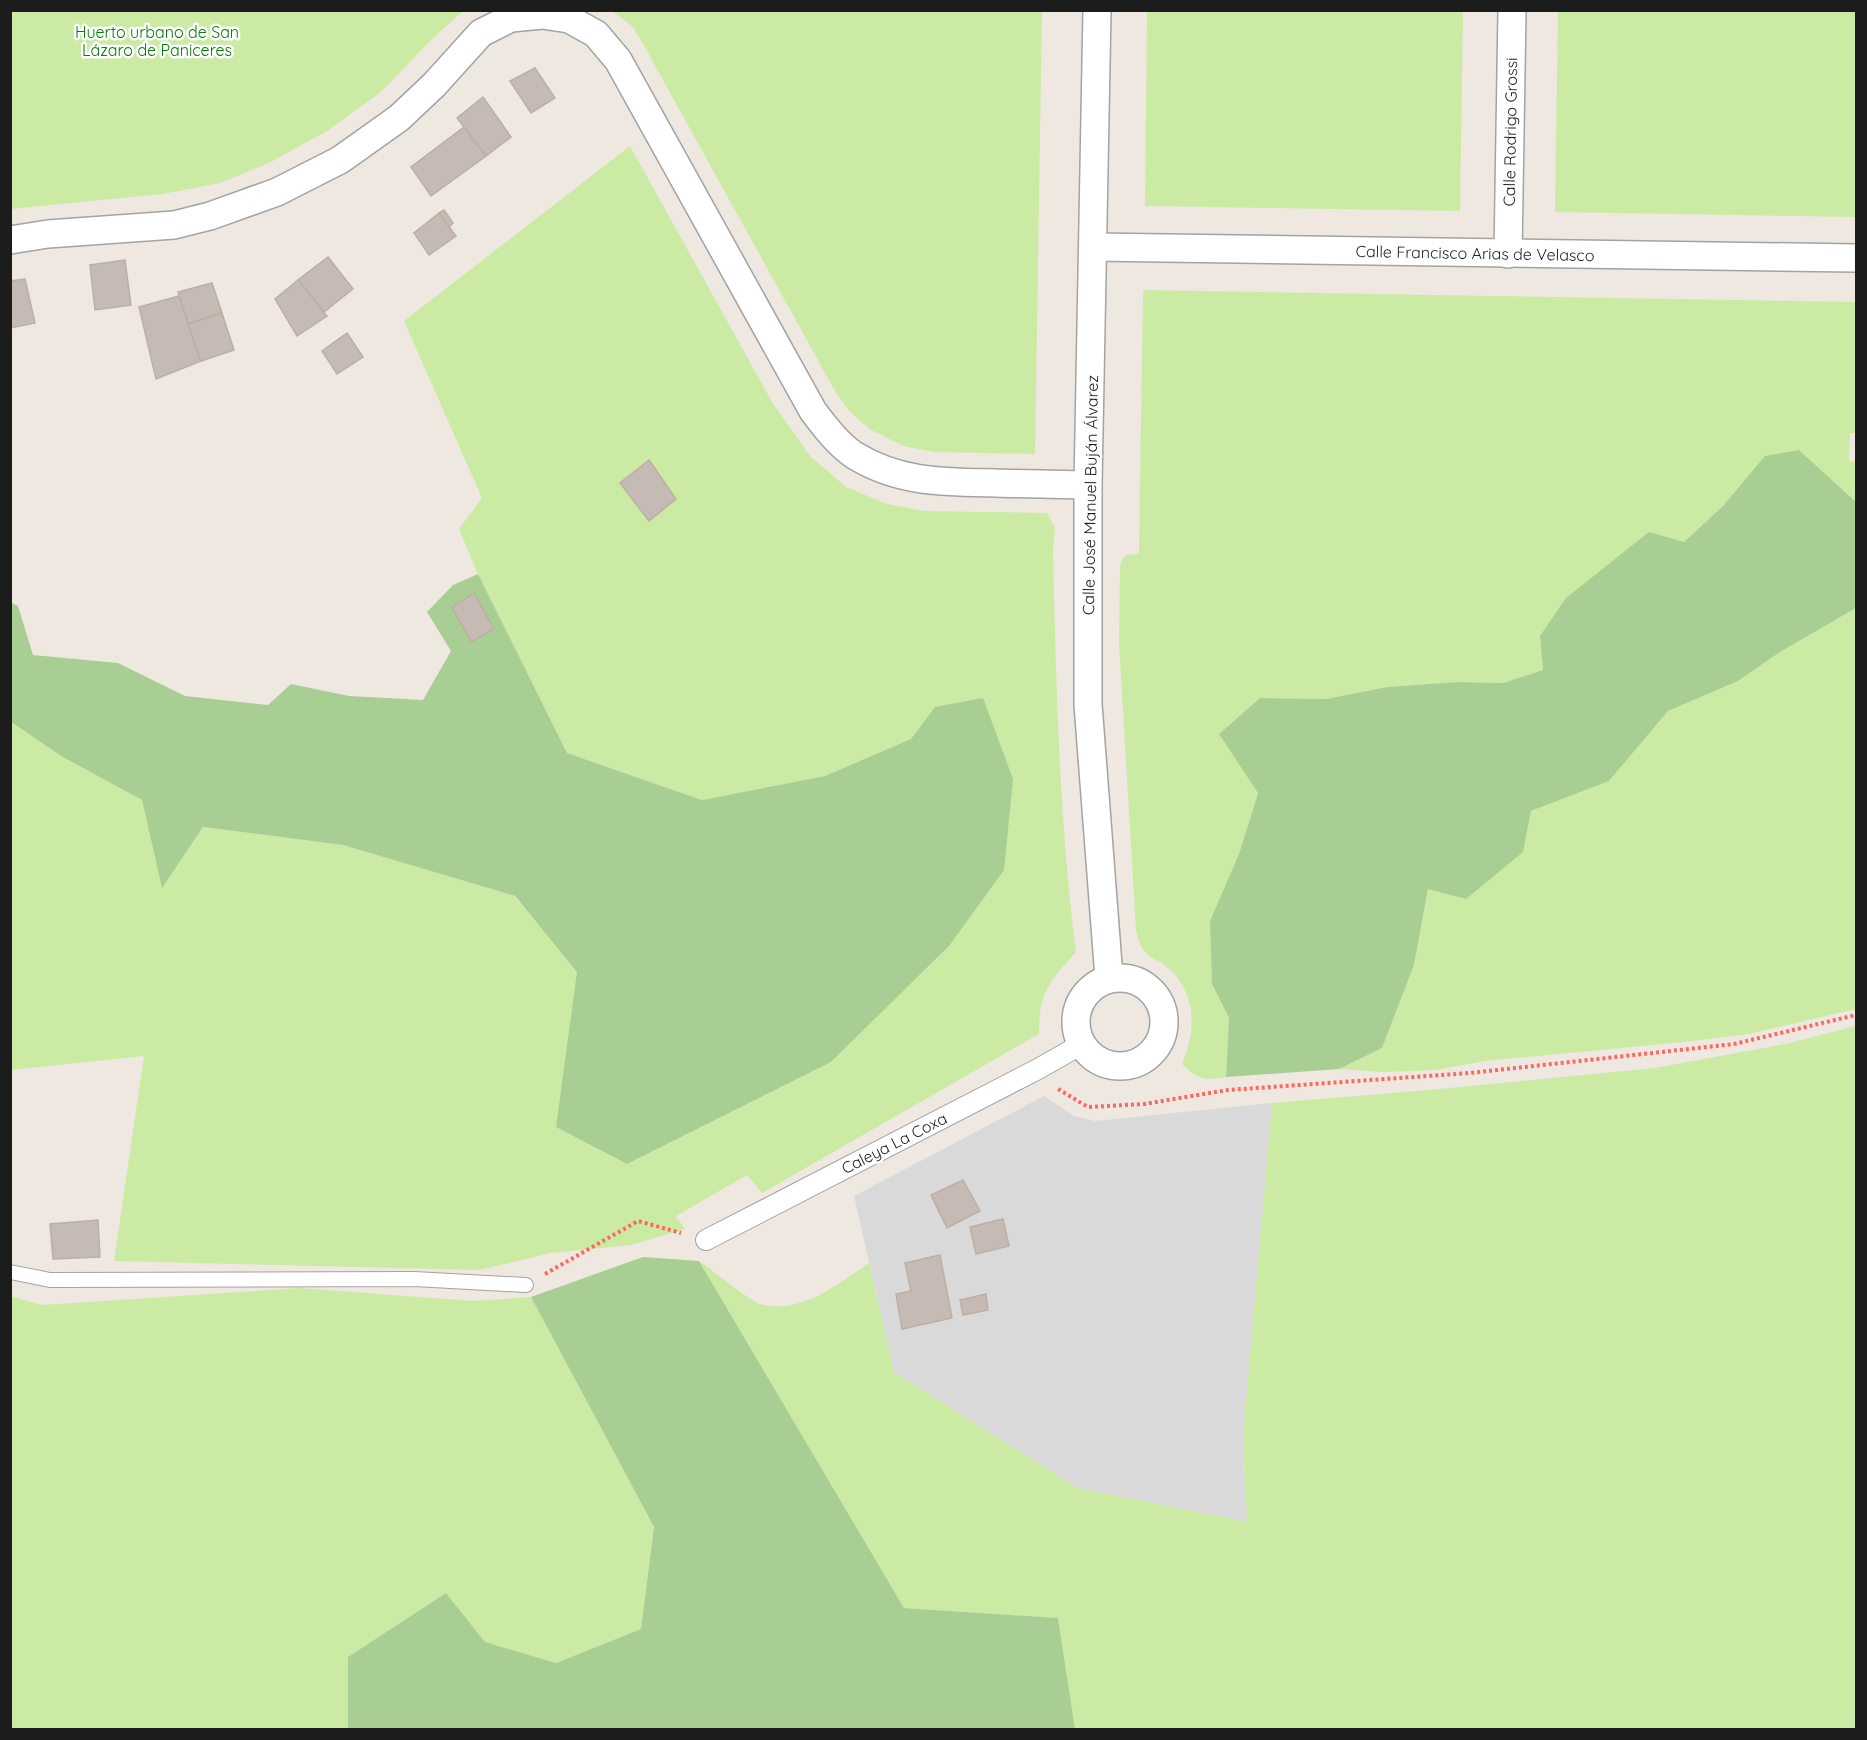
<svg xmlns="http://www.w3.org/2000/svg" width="1867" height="1740" font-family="Quicksand,sans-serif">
  <rect width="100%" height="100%" fill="#eee8e1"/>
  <path fill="#dad9d9" d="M1044 1096 1074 1116 1095 1121 1272 1103 1243 1437 1247 1522 1077 1488 894 1372 854 1196Z"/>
  <g fill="#cbeaa4">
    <path d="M10 11 11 10 463 11 430 41 381 92 327 131 269 163 220 183 163 194 11 209Z"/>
    <path d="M612 11H1042L1035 454 934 452 903 446 871 430 850 412 835 391 642 42 632 26Z"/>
    <path d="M1147 11H1463L1460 211 1145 206Z"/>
    <path d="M1558 11H1856V217L1555 212Z"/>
    <path d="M630 146 772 402 810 456 846 487 887 504 925 511 1047 513 1055 528 1053 550C1056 684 1059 819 1076 952 1049 982 1039 992 1039 1034L762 1193 747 1175 676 1216 685 1229 631 1245 551 1253 479 1270 114 1261 144 1056 11 1070 10 722 61 756 142 800 162 887 203 827 343 845 514 896 578 972 556 1127 627 1164 831 1062 949 946 935 707 911 739 825 776 702 800 567 753 478 574 459 529 482 498 404 321Z"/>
    <path d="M1143 290 1856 302V433H1850L1849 461 1856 462V502L1799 450 1723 506 1684 542 1540 636 1543 670 1503 683 1457 682 1387 687 1326 699 1260 698 1219 734 1258 792 1239 854 1212 984 1229 1018 1226 1077C1204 1081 1197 1079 1182 1064 1197 1029 1197 989 1163 964 1160 961 1155 960 1151 957 1141 951 1139 941 1136 930L1119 644 1120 567 1122 560 1126 555 1139 554Z"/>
    <path d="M1856 608V1009L1749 1034 1684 1042 1485 1061 1436 1070 1383 1072 1339 1069 1382 1048 1414 965 1428 889 1523 852 1531 811 1609 781 1668 711 1738 681 1780 652Z"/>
    <path d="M1856 1026V1729H1075L1058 1618 904 1608 699 1261C711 1269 750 1301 760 1304 800 1315 837 1285 869 1263L894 1372 1077 1488 1247 1522 1243 1437 1272 1103 1429 1090 1655 1068 1785 1044Z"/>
    <path d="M300 1288 473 1301 531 1297 654 1527 641 1629 556 1663 485 1642 446 1593 348 1657V1729H11L10 1296 42 1305Z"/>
  </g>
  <g fill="#a9ce94">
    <path d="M1799 450 1856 502V608L1780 652 1738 681 1668 711 1609 781 1531 811 1523 852 1466 899 1428 889 1414 965 1382 1048 1339 1069 1226 1077 1229 1018 1212 984 1210 921 1239 854 1258 793 1219 734 1260 698 1326 699 1387 687 1457 682 1503 683 1543 670 1540 636 1566 598 1649 532 1684 542 1723 506 1765 456Z"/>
    <path d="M478 574 567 753 702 800 825 776 911 739 935 707 983 698 1013 779 1004 870 949 946 831 1062 627 1164 556 1127 577 972 515 896 343 845 203 827 162 888 142 800 61 756 11 722 10 602 18 606 33 655 118 663 185 696 268 705 291 684 349 696 423 700 451 651 427 612 453 585Z"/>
    <path d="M643 1257 699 1261 904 1608 1058 1618 1075 1729H348V1657L446 1593 485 1642 556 1663 641 1629 654 1527 531 1297Z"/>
  </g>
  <g fill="#c5bab4" stroke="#bfaea3" stroke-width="1.5">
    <path d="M535 68 555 98 531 113 510 81Z"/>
    <path d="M483 97 511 137 486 156 457 118Z"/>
    <path d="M464 127 486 156 431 196 411 167Z"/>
    <path d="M444 210 453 223 449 227 439 213Z"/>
    <path d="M439 213 456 236 429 255 414 233Z"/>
    <path d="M328 257 353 289 324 312 298 280Z"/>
    <path d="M125 260 131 305 95 310 90 265Z"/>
    <path d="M25 279 35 323 10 328V281Z"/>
    <path d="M298 280 327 316 297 336 275 299Z"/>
    <path d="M212 283 222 313 188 324 178 292Z"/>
    <path d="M179 296 201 361 156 379 139 307Z"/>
    <path d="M222 313 234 350 201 361 188 324Z"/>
    <path d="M347 333 363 357 337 374 322 351Z"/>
    <path d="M649 460 676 499 649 521 620 483Z"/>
    <path d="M474 593 494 629 471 642 452 607Z"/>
    <path d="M963 1180 980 1211 947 1228 931 1195Z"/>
    <path d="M1003 1219 1009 1246 976 1254 970 1227Z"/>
    <path d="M98 1220 100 1257 53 1259 50 1224Z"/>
    <path d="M940 1255 952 1318 902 1329 896 1294 911 1291 905 1263Z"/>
    <path d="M986 1294 988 1310 963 1315 960 1300Z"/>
  </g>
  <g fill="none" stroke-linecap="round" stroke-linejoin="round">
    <g stroke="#a3a3a3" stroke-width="16">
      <path id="service" d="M10 1272 50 1280 414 1279 526 1285"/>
    </g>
    <g stroke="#a3a3a3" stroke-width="22">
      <path id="pedestrian" d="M706 1240 1038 1069 1082 1044"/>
    </g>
    <g stroke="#a3a3a3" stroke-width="30">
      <g id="minor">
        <path d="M1097 10 1088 485V704L1109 978"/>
        <path d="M10 240 48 234 174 225 210 216 277 192 340 160 399 118 434 85 481 33 511 18 542 15 569 19 596 34 618 60 813 411C825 427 838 444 854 455 899 483 945 482 996 483 1027 484 1058 484 1088 485"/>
        <path d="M1093 247 1856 258"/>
        <path d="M1508 254 1512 10"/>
        <circle cx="1120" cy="1022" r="44"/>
      </g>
    </g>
    <g stroke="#fd6862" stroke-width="4" stroke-dasharray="3 3" stroke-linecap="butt">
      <path d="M1058 1089 1088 1107 1144 1104 1228 1090 1470 1073 1734 1044 1856 1015"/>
      <path d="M545 1274 638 1221 681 1233"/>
    </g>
    <use href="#service" stroke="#fff" stroke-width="14"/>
    <use href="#pedestrian" stroke="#fff" stroke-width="20"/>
    <use href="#minor" stroke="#fff" stroke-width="27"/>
  </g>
  <g text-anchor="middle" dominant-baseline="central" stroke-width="5" stroke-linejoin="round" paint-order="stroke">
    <g font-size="16" fill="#087b0a" stroke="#fff">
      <text x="157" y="32">Huerto urbano de San<tspan x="157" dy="18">Lázaro de Paniceres</tspan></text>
    </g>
    <g font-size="16" fill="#1c1c1c" stroke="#fff">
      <text transform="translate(1510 132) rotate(-89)">Calle Rodrigo Grossi</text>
      <text transform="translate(1475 253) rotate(1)">Calle Francisco Arias de Velasco</text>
      <text transform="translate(1090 495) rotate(-89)">Calle José Manuel Buján Álvarez</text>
      <text transform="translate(894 1143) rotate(-27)">Caleya La Coxa</text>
    </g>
  </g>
  <rect width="1867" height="1740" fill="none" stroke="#1c1c1c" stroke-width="24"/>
</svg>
